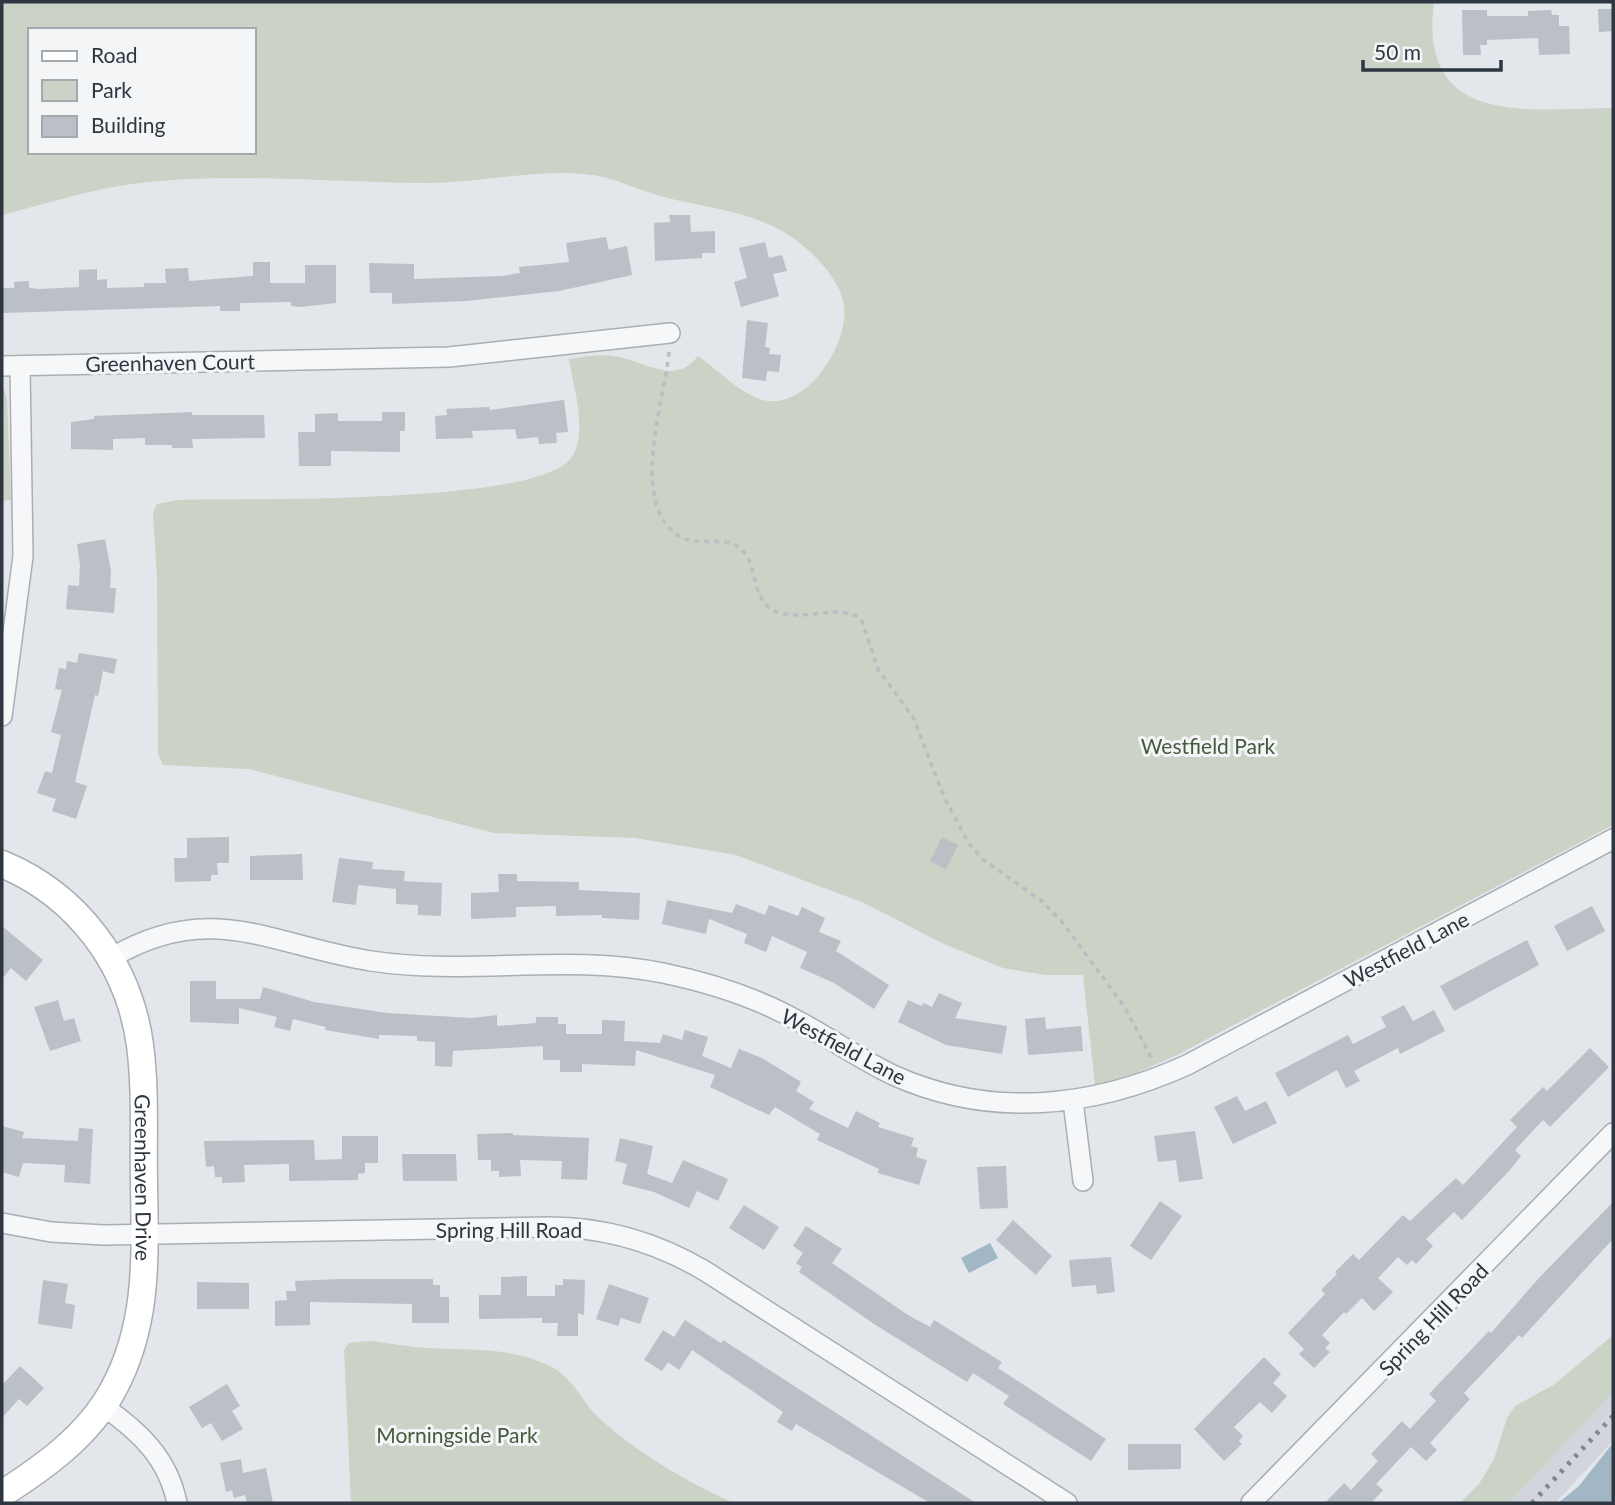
<svg xmlns="http://www.w3.org/2000/svg" width="1615" height="1505" font-family="Lato,sans-serif">
  <rect width="100%" height="100%" fill="#e3e6ea"/>
  <path fill="#d2d6dc" d="M1613 1391V1441L1559 1499 1555 1503H1509Z"/>
  <g fill="#cad3c5" fill-rule="evenodd">
    <path d="M2 2H1434C1418 128 1527 109 1613 108V825L1175 1056 1134 1074 1095 1085 1083 975H1045L1003 968 944 944 864 903 736 855 635 838 494 833 249 769 163 765 158 754 157 577 153 513 157 504 178 500C244 498 538 505 571 458 589 434 573 386 569 359 584 357 599 354 613 356 644 359 673 388 698 356 717 369 740 394 763 400 807 411 849 344 844 306 841 280 815 255 796 240 759 212 707 208 664 197 637 190 612 176 584 174 536 169 478 183 428 183 330 183 229 171 132 184 88 190 45 204 2 215ZM30 30H254V152H30Z"/>
    <path d="M2 384 7 399 11 500 2 501Z"/>
    <path d="M1613 1335V1392L1509 1503H1460L1479 1484 1494 1459 1507 1418 1515 1406 1555 1384Z"/>
    <path d="M369 1341C389 1343 408 1347 428 1348 473 1351 516 1346 557 1370 574 1381 584 1404 599 1418 636 1452 688 1483 734 1503H351L344 1350 349 1343Z"/>
  </g>
  <g fill="#a2b7c6">
    <path d="M990 1243 998 1258 969 1273 961 1258Z"/>
    <path d="M1613 1443V1500L1608 1503H1558L1579 1486Z"/>
  </g>
  <g fill="#bbc0c6">
    <path d="M1598 9H1613V31L1599 32Z"/>
    <path d="M1462 10H1487V16H1528V11L1551 10 1552 15H1559V26H1569L1570 54 1539 55 1538 38 1487 40V45H1480L1481 55H1463Z"/>
    <path d="M669 215H690L691 232 715 231V253H702V258L655 261 654 223 670 222Z"/>
    <path d="M606 237 609 250 627 246 632 275 559 291 466 301 392 304V293H370L369 263 414 264V279L502 276 520 273 519 267 569 262 566 243Z"/>
    <path d="M765 242 769 258 782 255 787 271 773 274 779 296 741 307 734 282 747 278 739 248Z"/>
    <path d="M253 262H270V283H305V265H336V303L301 307 291 306V302L240 303V311H220V306L3 313 2 288H14V282L29 281V288L40 289 79 287V270L97 269V280L107 279V288L144 287V283H166L165 269 188 268 189 281 253 276Z"/>
    <path d="M747 320 768 323 765 347 770 348 769 354 781 355 779 372 767 371 766 381 742 378Z"/>
    <path d="M564 400 568 432 556 433 557 443 539 444 538 437 517 439 515 429 472 431 473 438 436 439 435 416 447 415 446 409 489 407 490 410Z"/>
    <path d="M192 412V415H264L265 438 192 439 193 448H172V445H145V438L113 439V450L71 449V422L94 419V416Z"/>
    <path d="M382 412H405V431H400V452L331 451V466H299L298 432H315V414L338 413V421H382Z"/>
    <path d="M105 539 111 571 110 588H116L114 613 66 609 68 585 79 586 80 565 77 544Z"/>
    <path d="M79 653 117 659 114 674 103 671 98 696 95 695 75 782 87 786 76 819 52 811 56 799 37 793 45 771 52 773 61 735 51 732 62 690 55 689 59 668 66 669 67 661 77 663Z"/>
    <path d="M229 837V863H217L218 875H211V881L175 882 174 858H187V838Z"/>
    <path d="M942 837 958 845 946 869 930 861Z"/>
    <path d="M302 854 303 880H250V856Z"/>
    <path d="M339 858 373 862 372 869 405 871 404 881 442 883 441 916 418 915V905L396 904V889L358 885 356 905 332 902Z"/>
    <path d="M498 874H517V881L579 882V890L640 893 639 920 602 918V915L556 916V906L516 907V917L471 919V893L499 892Z"/>
    <path d="M667 900 732 913 736 904 765 915 769 905 798 916 802 907 825 918 819 932 841 941 836 951 889 985 874 1009 834 983 800 968 807 952 772 936 766 952 744 943 747 934 709 919 706 934 662 924Z"/>
    <path d="M1592 906 1605 931 1567 951 1554 926Z"/>
    <path d="M2 926 43 960 26 981 11 968 2 979Z"/>
    <path d="M1527 940 1539 965 1454 1011 1440 986Z"/>
    <path d="M190 981H216V999H260L263 987 314 1002 387 1013 472 1018 497 1015V1026L536 1023V1017H558V1024H566V1034H602V1020L625 1021 624 1041 660 1043 663 1034 682 1040 685 1030 708 1037 702 1056 731 1068 739 1049 762 1058 801 1082 796 1091 814 1102 809 1109 848 1128 856 1111 880 1123 878 1127 914 1138 911 1146 918 1148 916 1157 927 1160 919 1185 878 1173 879 1169 817 1140 820 1134 775 1107 769 1115 710 1087 715 1075 636 1050 635 1066 582 1064V1072H560V1060H543V1046L453 1051 452 1067 435 1066V1042L417 1041V1036L379 1035V1039L325 1030 326 1027 293 1019 290 1031 274 1027 277 1017 239 1008V1024L190 1022Z"/>
    <path d="M939 993 962 1003 955 1018 1007 1026 1002 1054 946 1045 898 1022 908 1000 922 1006 923 1003 932 1007Z"/>
    <path d="M58 1000 64 1021 74 1018 81 1041 50 1051 34 1007Z"/>
    <path d="M1404 1005 1413 1021 1434 1010 1445 1031 1400 1054 1398 1048 1354 1071 1360 1081 1346 1088 1337 1070 1288 1097 1275 1073 1348 1035 1353 1044 1386 1027 1381 1017Z"/>
    <path d="M1045 1017 1046 1029 1081 1026 1083 1051 1028 1055 1025 1019Z"/>
    <path d="M1590 1048 1609 1067 1550 1127 1543 1120 1515 1150 1521 1156 1509 1171 1462 1220 1454 1212 1426 1239 1433 1246 1416 1264 1412 1260 1407 1265 1398 1257 1378 1278 1393 1292 1374 1311 1362 1298 1346 1314 1344 1312 1322 1335 1330 1343 1325 1348 1330 1352 1314 1368 1299 1354 1304 1349 1288 1333 1325 1294 1321 1290 1337 1274 1335 1272 1353 1254 1359 1260 1403 1215 1410 1221 1456 1178 1463 1185 1517 1127 1510 1120 1543 1087 1547 1091Z"/>
    <path d="M1237 1096 1245 1111 1266 1101 1277 1123 1233 1144 1214 1107Z"/>
    <path d="M2 1126 24 1132 22 1138 78 1141 79 1128 93 1129 90 1184 64 1182 65 1165 23 1163 19 1177 2 1172Z"/>
    <path d="M1195 1131 1203 1179 1179 1182 1176 1160 1158 1162 1154 1136Z"/>
    <path d="M513 1133V1135L589 1138 587 1180 561 1179 562 1161 520 1160 521 1176 499 1177V1171H491V1160H478L477 1134Z"/>
    <path d="M342 1136H378V1163H365V1173L358 1174V1180L289 1181V1164L244 1165 245 1182 222 1183V1177H215L214 1166 206 1167 204 1141 314 1140 315 1160 342 1159Z"/>
    <path d="M620 1138 653 1146 647 1174 672 1183 683 1160 728 1179 718 1201 697 1191 689 1208 654 1192 622 1184 627 1164 615 1161Z"/>
    <path d="M402 1154H456L457 1181H403Z"/>
    <path d="M1006 1166 1008 1208 980 1209 977 1167Z"/>
    <path d="M1160 1201 1182 1216 1151 1260 1130 1246Z"/>
    <path d="M1613 1202V1239L1522 1338 1519 1335 1464 1393 1470 1399 1430 1443 1437 1450 1426 1461 1411 1447 1376 1484 1383 1490 1371 1503H1325L1344 1483 1351 1490 1378 1461 1371 1454 1402 1421 1410 1429 1436 1401 1429 1394 1489 1331 1491 1333 1538 1279Z"/>
    <path d="M744 1205 779 1227 764 1250 729 1228Z"/>
    <path d="M1013 1220 1052 1256 1036 1275 996 1240Z"/>
    <path d="M806 1226 842 1249 832 1263 908 1315 930 1327 934 1320 1002 1362 998 1368 1106 1439 1091 1461 1003 1404 1009 1396 973 1373 967 1382 874 1324 799 1272 802 1267 796 1263 803 1253 793 1246Z"/>
    <path d="M1111 1257 1115 1292 1097 1294 1096 1285 1072 1287 1069 1260Z"/>
    <path d="M527 1276V1296H555V1285H563V1279L585 1280 584 1315 578 1313V1336H557L558 1323H542V1318L479 1319V1295H501V1277Z"/>
    <path d="M338 1279H433V1285H440V1297H449V1323H412V1304L310 1302V1325L275 1326V1301L287 1300 286 1291H296L295 1281Z"/>
    <path d="M43 1280 68 1284 65 1303 75 1305 72 1329 38 1324Z"/>
    <path d="M197 1282 249 1283V1309H197Z"/>
    <path d="M609 1284 649 1298 640 1324 621 1318 618 1326 596 1319Z"/>
    <path d="M685 1320 721 1343 723 1340 976 1503H930L796 1424 792 1431 777 1422 783 1412 692 1350 679 1370 668 1362 662 1371 644 1360 663 1330 674 1337Z"/>
    <path d="M1264 1357 1281 1374 1273 1383 1287 1396 1272 1413 1260 1402 1234 1427 1243 1436 1239 1441 1242 1444 1224 1461 1194 1429Z"/>
    <path d="M20 1366 44 1388 27 1406 19 1399 2 1418V1385Z"/>
    <path d="M227 1384 240 1406 232 1411 243 1429 222 1441 211 1423 202 1428 189 1407Z"/>
    <path d="M1128 1444H1181V1469L1128 1470Z"/>
    <path d="M241 1459 243 1473 266 1468 273 1503H247L245 1495 234 1498 232 1490 226 1492 220 1463Z"/>
  </g>
  <g fill="none" stroke-linecap="round" stroke-linejoin="round">
    <g stroke="#a9aeb4" stroke-width="22">
      <g id="street">
        <path d="M2 366 449 357 670 333"/>
        <path d="M2 716 23 556 20 366"/>
        <path d="M111 958C211 899 270 945 371 961 468 976 567 953 663 973 711 983 758 998 800 1022 832 1039 861 1060 893 1075 990 1119 1092 1108 1187 1065L1613 839"/>
        <path d="M1073 1101 1083 1181"/>
        <path d="M2 1223 51 1232 104 1235 549 1227C606 1227 656 1242 705 1271L1067 1503"/>
        <path d="M103 1406C139 1431 168 1458 177 1503"/>
        <path d="M1251 1503 1613 1133"/>
      </g>
    </g>
    <g stroke="#a9aeb4" stroke-width="29">
      <g id="secondary">
        <path id="s1" d="M2 864C77 895 129 964 140 1045 146 1090 143 1138 144 1183 145 1256 149 1324 113 1390 88 1436 44 1467 2 1494"/>
      </g>
    </g>
    <path stroke="#babdc2" stroke-width="3.5" stroke-dasharray="5 5" stroke-linecap="butt" d="M669 352C665 398 628 504 679 536 697 548 725 534 741 549 760 566 749 601 777 612 803 622 839 603 861 619L878 669 914 719 944 797 969 844 981 858 1042 901 1062 922 1124 1006 1152 1059"/>
    <use href="#street" stroke="#f6f7f9" stroke-width="19"/>
    <use href="#secondary" stroke="#fff" stroke-width="26"/>
    <path stroke="#7e8792" stroke-width="5" stroke-dasharray="3.5 7" stroke-linecap="butt" d="M1532 1503 1613 1416"/>
  </g>
  <g text-anchor="middle" dominant-baseline="central" stroke-width="6" stroke-linejoin="round" paint-order="stroke">
    <g font-size="21" fill="#2d3641" stroke="#f3f5f7">
      <text transform="translate(170 362) rotate(-1)">Greenhaven Court</text>
      <text transform="translate(1406 949) rotate(-28)">Westfield Lane</text>
      <text transform="translate(844 1046) rotate(28)">Westfield Lane</text>
      <text stroke="none"><textPath href="#s1" startOffset="371">Greenhaven Drive</textPath></text>
      <text x="509" y="1229">Spring Hill Road</text>
      <text transform="translate(1433 1319) rotate(-46)">Spring Hill Road</text>
    </g>
    <g font-size="21" fill="#445b3b" stroke="#f3f5f7">
      <text x="1208" y="745">Westfield Park</text>
      <text x="457" y="1434">Morningside Park</text>
    </g>
  </g>
  <rect width="1615" height="1505" fill="none" stroke="#2d3641" stroke-width="7"/>
  <rect x="28" y="28" width="228" height="126" fill="#f3f5f7" stroke="#a4a9ae" stroke-width="2"/>
  <rect x="42" y="51" width="35" height="10" fill="#ffffff" stroke="#a4a9ae" stroke-width="2"/>
  <text x="91" y="63" font-size="21" fill="#2d3641">Road</text>
  <rect x="42" y="80" width="35" height="21" fill="#cad3c5" stroke="#a4a9ae" stroke-width="2"/>
  <text x="91" y="98" font-size="21" fill="#2d3641">Park</text>
  <rect x="42" y="116" width="35" height="21" fill="#bbc0c6" stroke="#a4a9ae" stroke-width="2"/>
  <text x="91" y="133" font-size="21" fill="#2d3641">Building</text>
  <path d="M1363 60v10h138v-10" fill="none" stroke="#2d3641" stroke-width="3.5"/>
  <text x="1374" y="60" font-size="21" fill="#2d3641" stroke="#f3f5f7" stroke-width="5" paint-order="stroke">50 m</text>
</svg>
